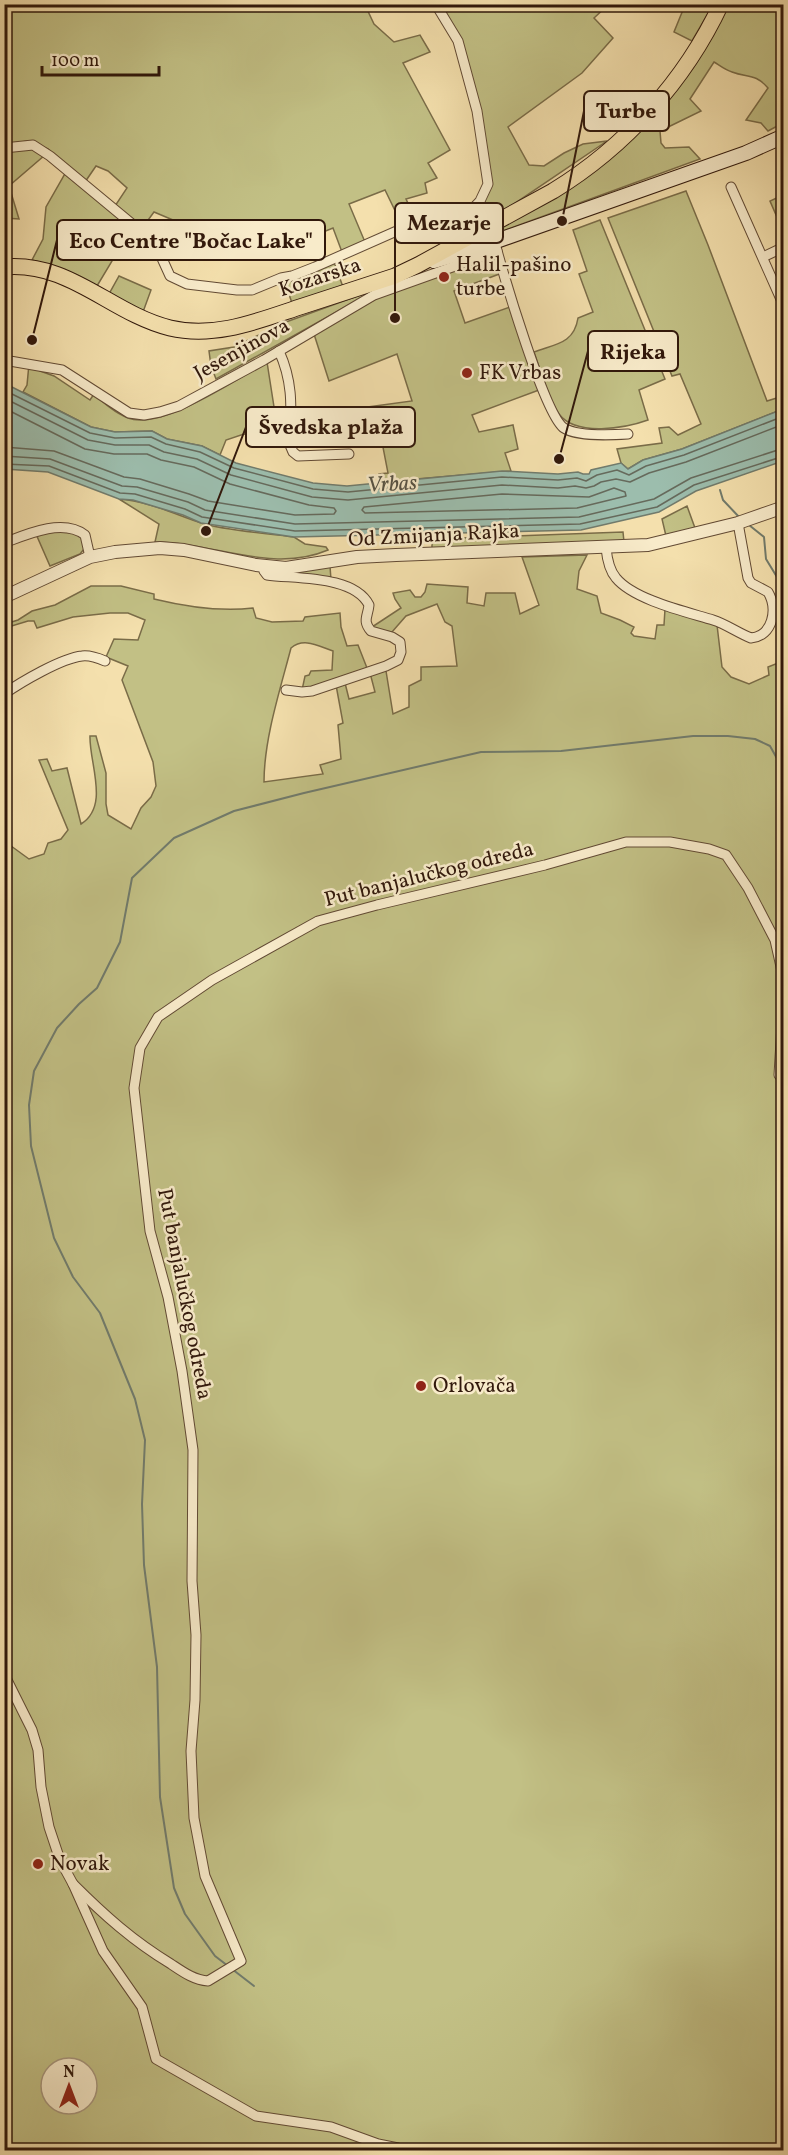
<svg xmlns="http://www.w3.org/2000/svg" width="788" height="2155" font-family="Vollkorn,serif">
  <rect width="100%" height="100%" fill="#f4e0ad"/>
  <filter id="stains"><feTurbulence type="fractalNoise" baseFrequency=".00333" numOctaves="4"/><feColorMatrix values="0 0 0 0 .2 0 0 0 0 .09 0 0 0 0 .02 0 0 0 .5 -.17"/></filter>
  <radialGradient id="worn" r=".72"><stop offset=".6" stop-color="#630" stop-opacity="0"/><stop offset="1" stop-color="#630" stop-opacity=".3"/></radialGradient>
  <g fill="#c2c085" stroke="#7a6c48" stroke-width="1.5" fill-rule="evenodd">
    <path d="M4 5H365L374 24 394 42 420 35 430 52 403 63 450 150 428 163 437 178 425 183 427 193 406 199 415 218 402 225 385 190 349 204 365 242 342 252 333 228 296 243 286 229 264 249 255 248 220 256 218 241 190 242 192 228 154 212 143 227 115 206 127 188 108 171 96 166 85 182 48 149 28 141 7 144 4 138Z"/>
    <path d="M439 5H608L594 18 613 38 582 73 508 127 529 165 544 166 564 153 583 144 607 141 508 208 479 224H464L491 182 461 39Z"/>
    <path d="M685 5H713L692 41 674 32Z"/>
    <path d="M725 5H783V128L781 124 768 131 761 123 746 120 768 88C755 73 748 78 732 72 725 70 719 65 714 62L690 99 701 111 660 131 661 143 665 148 689 147 700 159 470 243 635 134Z"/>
    <path d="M32 149 45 155 9 186 19 219 5 218V152Z"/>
    <path d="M66 172 141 236 133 252 121 246 97 286 56 267 32 260 43 239 46 207Z"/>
    <path d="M686 191 708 245 767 401 783 396V409L682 449 643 460 628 469 621 463 617 449 662 443 659 428 669 427 678 435 701 424 680 374 672 376 608 218Z"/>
    <path d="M783 195V231L770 201Z"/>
    <path d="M600 220 665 379 639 390 648 420C626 428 576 437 559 414 549 400 540 369 534 352 555 344 574 344 578 318L593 312 579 274 587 271 573 230Z"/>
    <path d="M495 256 502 273 454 291 465 323 510 307 539 390 472 415 479 432 513 425 518 449 505 453 511 471 381 482 379 474 388 473 382 442H348L346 410 412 401 397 354 329 381 314 334 388 292Z"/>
    <path d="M334 262 343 287 292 303 284 280Z"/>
    <path d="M119 276 151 290 143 312 109 294Z"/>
    <path d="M363 294 365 296 216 379 211 366 209 351 234 347 286 322Z"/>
    <path d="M267 362 277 426H282L281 435 244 434 226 440 220 455 202 446 167 439 152 431 115 432 91 427 23 392 27 385 29 364 41 367 40 371 54 376 90 400 94 394C104 403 115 413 128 418 161 431 237 379 267 362Z"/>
    <path d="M119 499C148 501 174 514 201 523 227 531 266 533 294 537L305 544 326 547 328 550C272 574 213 542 155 542L159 524Z"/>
    <path d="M687 506 695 528 666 536 662 519Z"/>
    <path d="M55 531H67L82 536 84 549 80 554 50 566 36 534Z"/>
    <path d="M623 532 624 542 432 549V539Z"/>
    <path d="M587 555 579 571 577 589 597 596 601 613 620 620 634 627 631 633 634 636 655 639 657 625H664L665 609 717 625 722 667 731 677 749 684 769 675 768 667 783 661V2150H5V844L7 843 29 859 44 854 48 843 61 839 68 830 39 760 47 759 52 771 67 768 81 824C110 806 89 763 90 736H96L106 773V804L108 815 131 829 141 808 151 797 156 786 153 762 122 680 128 666 106 657 114 639 138 640 145 620 128 613H110L73 617 37 628 34 621H28L5 628V624L18 620 32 611 55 605 91 586H121L154 594V599C187 607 220 612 253 608L256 618 272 622 303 621 305 617 340 613 341 627 347 646 358 645 367 668 302 690 305 676 309 675 311 671 332 670 333 651C318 646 304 637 291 648 280 690 264 739 264 782L323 774 320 765 341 759 338 725 343 723 336 685 345 683 349 699 375 692 370 673 386 671 393 714 409 707V686L421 680V667L457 666 452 626 445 622 437 604 406 616 392 632 378 630 372 627 401 608 395 599 393 593 410 590 415 597H421L425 592 427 584 468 587 467 603 484 606 486 593H515L520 614 539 605 522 557ZM51 2068H87V2104H51Z"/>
    <path d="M330 566 331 580 298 574V572Z"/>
  </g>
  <path fill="#9cbdad" stroke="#717b6c" stroke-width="1.5" d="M4 383 91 427 115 432 152 431 167 439 202 446 236 463 313 483 347 486 502 471 558 474 578 472 583 474H589L591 470 621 463 628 469 643 460 682 449 783 409V461L696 491 659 512 581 530 294 537 201 523 183 515 133 500 119 499 48 472 5 469Z"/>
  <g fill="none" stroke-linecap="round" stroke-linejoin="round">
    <g stroke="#666a5c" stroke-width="1.5">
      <path d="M4 390 90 433 115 438 151 437 166 444 200 452 234 468 313 489 348 492 502 477 558 480 577 478 586 481 597 475 617 470 629 475 646 466 684 455 784 416"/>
      <path d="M4 398 88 440 115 445H149L164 452 197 459 231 475 312 497 348 500 502 485 558 488 575 486 586 488 594 486 601 482 616 479 630 482 649 473 686 462 784 424"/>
      <path d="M4 408 85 449 114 454H147L161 460 194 467 230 484 309 505 334 508 336 511 334 514 295 515 208 501 189 494 140 479 124 477 54 451 4 447"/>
      <path d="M4 456 50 459 122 486 137 487 188 502 205 510 295 524 579 517 654 499 691 478 784 448"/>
      <path d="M4 464 49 466 120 493 135 494 185 509 202 517 295 531 580 524 657 507 694 485 784 456"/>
      <path d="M614 488 625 492 626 496 577 508 365 513 362 510 364 507 502 494 589 497Z"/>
    </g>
    <g stroke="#717b6c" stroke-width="2">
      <path d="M720 490 723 500 740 518"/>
      <path d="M749 525 764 537 766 559 780 582 784 584"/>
      <path d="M228 1966 215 1956 185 1914 174 1888 160 1797 157 1667 144 1565 142 1504 145 1440 135 1399 100 1313 73 1277 54 1238 31 1146 29 1105 34 1071 57 1028 79 1004 97 988 120 942 132 878 174 838 234 811 304 793 481 752 561 751 693 736H728L755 739 770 746 784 771"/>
      <path d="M232 1969 254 1986"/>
    </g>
    <g stroke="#624a34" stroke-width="11">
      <g id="minor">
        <path d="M438 8 458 41 477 111 488 184 480 201 457 225 444 248"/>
        <path d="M4 148 33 145 50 156 155 243 170 276 187 284 237 290H252L281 278 292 276 315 267 417 222 433 221 481 228"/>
        <path d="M731 187 784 306"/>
        <path d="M496 247C504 276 545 416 564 428 578 437 612 435 628 434"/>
        <path d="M763 257 784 247"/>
        <path d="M279 351C294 384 291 410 290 445L293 452 298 456 349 454"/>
        <path d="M4 360 62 370 129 413 144 415 160 412 179 406 264 360 374 295 497 251"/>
        <path d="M4 543C27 534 63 518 85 535L90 557"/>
        <path d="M606 548C607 558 609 570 616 578 634 600 687 612 713 620 726 624 738 633 751 638 773 636 778 609 768 592L751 583 748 578 738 523"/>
        <path d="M263 566 264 571 267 575C295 579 354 575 369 605 368 616 362 621 371 631L392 637 400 642 401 652 398 660 386 666 312 691 302 692 286 690"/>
        <path d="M4 694C21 682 62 658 82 656 90 655 98 658 105 661"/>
        <path d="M784 991 779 1075 784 1080"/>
        <path d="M4 1674 32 1730 38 1750 41 1787 49 1827 60 1860 73 1884 103 1951 142 2007 156 2059 256 2116 331 2127 378 2144 398 2148 403 2150"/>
        <path d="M73 1884C104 1915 133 1941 171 1964 183 1972 194 1980 208 1981L241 1961 205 1876 194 1818 191 1751 195 1700 196 1635 192 1581 193 1450 182 1371 168 1297 150 1231 134 1088 140 1048 158 1017 212 980 318 921 377 905 545 865 626 842H670L709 849 726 855 748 888 775 940 784 980"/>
      </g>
    </g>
    <g stroke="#624a34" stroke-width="14">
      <path id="tertiary" d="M4 597 90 557 115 552 160 548 184 550 256 565 286 568 357 557 396 555 648 545 738 523 784 507"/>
    </g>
    <g stroke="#31180b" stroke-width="16">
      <path id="secondary" d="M434 261 468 251 746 153 784 136"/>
    </g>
    <g stroke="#31180b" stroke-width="17">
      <path id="primary" d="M4 267C70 261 110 313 170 328 216 339 260 320 303 306 334 296 364 286 395 276L418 265 553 191C625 147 685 81 721 4"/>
    </g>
    <use href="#minor" stroke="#f8ebca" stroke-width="9"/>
    <use href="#tertiary" stroke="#f8ebca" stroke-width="12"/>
    <use href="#secondary" stroke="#f8ebca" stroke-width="14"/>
    <use href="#primary" stroke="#f4e0ad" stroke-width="15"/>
  </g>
  <g fill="#8f2418" stroke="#f8ebca" stroke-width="2">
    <circle cx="444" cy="277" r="6"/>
    <circle cx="467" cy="373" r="6"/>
    <circle cx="421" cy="1386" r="6"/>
    <circle cx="38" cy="1864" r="6"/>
  </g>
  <g text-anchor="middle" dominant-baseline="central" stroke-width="5" stroke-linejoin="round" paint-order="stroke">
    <g font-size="21" fill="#31180b" stroke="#f8ebca" text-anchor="start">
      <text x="456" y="265">Halil-pašino<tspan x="456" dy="24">turbe</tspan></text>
      <text x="479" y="373">FK Vrbas</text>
      <text x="433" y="1386">Orlovača</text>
      <text x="50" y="1864">Novak</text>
    </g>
    <g font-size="21" fill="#31180b" stroke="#f8ebca">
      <text transform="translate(320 278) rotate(-18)">Kozarska</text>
      <text transform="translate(242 350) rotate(-29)">Jesenjinova</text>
      <text transform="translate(434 536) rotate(-3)">Od Zmijanja Rajka</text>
      <text transform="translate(429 875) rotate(-14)">Put banjalučkog odreda</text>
      <text transform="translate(184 1294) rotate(79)">Put banjalučkog odreda</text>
    </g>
    <g font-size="22" font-style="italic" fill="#565244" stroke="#f8ebca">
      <text transform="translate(392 485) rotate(-3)">Vrbas</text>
    </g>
  </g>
  <path fill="none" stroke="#31180b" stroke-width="2" d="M562 221L584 111M395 318L395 223M32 340L57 240M559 459L588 351M206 531L246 427"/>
  <g fill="#31180b" stroke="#f8ebca" stroke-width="2">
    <circle cx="562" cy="221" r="6"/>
    <circle cx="395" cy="318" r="6"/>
    <circle cx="32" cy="340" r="6"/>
    <circle cx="559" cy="459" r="6"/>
    <circle cx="206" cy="531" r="6"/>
  </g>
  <g fill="#f8ebca" stroke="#31180b" stroke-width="2">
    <rect x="584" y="91" width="85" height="40" rx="6"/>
    <rect x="395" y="203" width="108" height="40" rx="6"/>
    <rect x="57" y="220" width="268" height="40" rx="6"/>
    <rect x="588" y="331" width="90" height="40" rx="6"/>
    <rect x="246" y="407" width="169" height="40" rx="6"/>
  </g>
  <g font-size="22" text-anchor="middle" font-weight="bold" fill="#31180b">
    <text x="626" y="118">Turbe</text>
    <text x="449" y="230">Mezarje</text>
    <text x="191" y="248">Eco Centre "Bočac Lake"</text>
    <text x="633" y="359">Rijeka</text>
    <text x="331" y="434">Švedska plaža</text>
  </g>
  <rect width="788" height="2155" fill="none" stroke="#f4e0ad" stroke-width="24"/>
  <rect x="6" y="6" width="776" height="2143" fill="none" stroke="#31180b" stroke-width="3"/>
  <rect x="12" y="12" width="764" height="2131" fill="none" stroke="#31180b" stroke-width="1.5"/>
  <g transform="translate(69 2086)"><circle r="28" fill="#f8ebca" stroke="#a8977e" stroke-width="1.5"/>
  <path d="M0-4.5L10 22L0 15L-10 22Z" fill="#8f2418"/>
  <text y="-9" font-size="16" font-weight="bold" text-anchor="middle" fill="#31180b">N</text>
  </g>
  <path d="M42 66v9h117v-9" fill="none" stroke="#31180b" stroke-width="3"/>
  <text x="51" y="66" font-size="18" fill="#31180b" stroke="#f8ebca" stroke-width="4.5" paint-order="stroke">100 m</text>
  <rect width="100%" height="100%" filter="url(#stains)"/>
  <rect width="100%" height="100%" fill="url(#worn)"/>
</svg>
